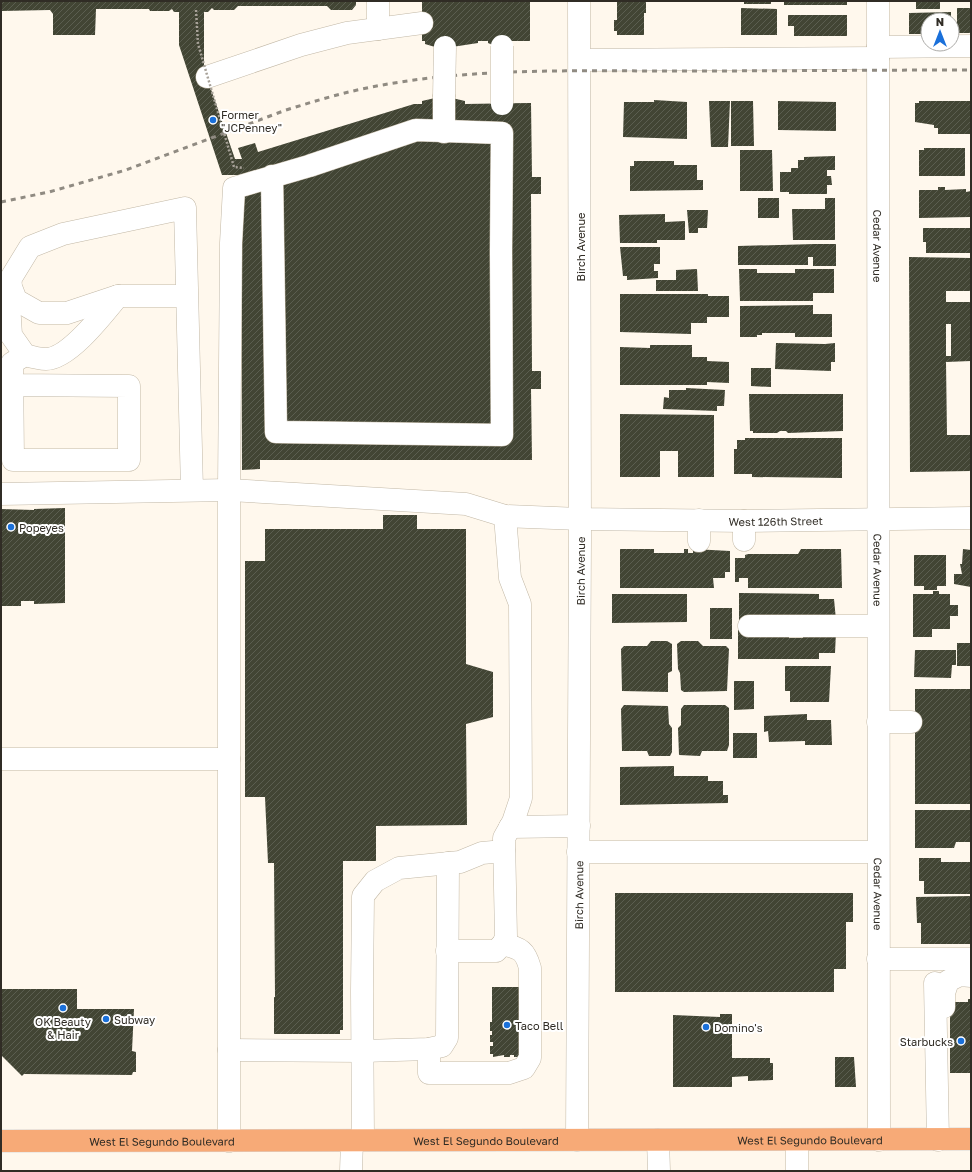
<svg xmlns="http://www.w3.org/2000/svg" width="972" height="1172" font-family="'Golos Text',sans-serif">
  <defs>
    <pattern id="building-hatch" width="6" height="6" patternUnits="userSpaceOnUse"><rect width="6" height="6" fill="#424534"/><path d="M-1 1l2-2M0 6l6-6M5 7l2-2" fill="none" stroke="#5b5e50"/></pattern>
  </defs>
  <rect width="100%" height="100%" fill="#fff8ed"/>
  <g fill="url(#building-hatch)" fill-rule="evenodd">
    <path d="M1 1H356V5L352 10H331L327 6H238L234 10H214L212 8 208 12H204V69L235 159H242L238 148 255 143 258 152 414 104H422V101L435 98H452L465 101V104L531 103 532 177H541V194H531L532 371H541V389H531L532 460H260V469L242 470 241 175H222L179 45V12H174L172 9 169 11H150L149 9H96L95 35H53V14L50 10 1 11Z"/>
    <path d="M422 1H530V41H511L495 46 488 43V41H478V43L452 47H435L425 44V41H422Z"/>
    <rect x="744" y="1" width="27" height="3"/>
    <rect x="784" y="1" width="63" height="4"/>
    <rect x="916" y="1" width="24" height="8"/>
    <path d="M617 2H646V13H644V35H617V31H614V20H617Z"/>
    <path d="M741 8 777 9V35H741Z"/>
    <rect x="957" y="8" width="14" height="25"/>
    <path d="M951 12V20H928V34H909V13Z"/>
    <path d="M788 15H847V36H794V26H788Z"/>
    <path d="M654 100 687 102V139L623 137 624 102H654Z"/>
    <path d="M709 101H730L728 147H711Z"/>
    <path d="M731 101H753L754 146H731Z"/>
    <path d="M778 101 836 102V131L778 130Z"/>
    <path d="M919 101H971V134H938V128H934V125L915 122V103H919Z"/>
    <path d="M924 148H965V176H919V150H924Z"/>
    <path d="M740 150H772L773 191H740Z"/>
    <path d="M835 156V170H827V176H831L832 185H827V194H789V192H780V172H791V168H798V160H804V157Z"/>
    <path d="M634 161H674V165H697V180H703V190L630 191V166H634Z"/>
    <path d="M938 187H945V190L966 189V192L971 191V217L919 218V190H938Z"/>
    <rect x="758" y="198" width="21" height="20"/>
    <path d="M825 198H835V240H793L792 209H825Z"/>
    <path d="M687 210H708L707 228H698V233H689Z"/>
    <path d="M665 214V222L685 221V240H657V243H620L619 215Z"/>
    <path d="M923 228H971V253H926V242H923Z"/>
    <path d="M815 244H836V266H813V257H808V265H738V246Z"/>
    <path d="M620 247H660V264H654V271H658V278L627 280V276H623Z"/>
    <path d="M909 257 971 258V291H946V302H971V361L946 362 947 435H971V471L910 472ZM946 324H951V356H946Z"/>
    <path d="M697 269 698 291H656V280H676V270Z"/>
    <path d="M739 269H757V273H795V269H834V293H813V301H740Z"/>
    <path d="M620 294H708V296H729V317H707V323H691V334L620 332Z"/>
    <path d="M813 305V314H832V337H795V333H762V335H757V337H740V306Z"/>
    <path d="M776 343 825 344 835 343V362H831V371L775 369Z"/>
    <path d="M650 345H692V357H707V361L729 362V383L707 382V385H620V347L650 348Z"/>
    <path d="M751 368H771V387L751 386Z"/>
    <path d="M686 388 725 390 724 406H717V411L663 409 664 397 669 398V390H686Z"/>
    <path d="M749 394H843V431L788 433 786 431H780L777 433H753V431H750Z"/>
    <path d="M620 414 714 415V477H678V451H660V477H620Z"/>
    <path d="M745 438H842V478L752 477V474H734V449H737V440H745Z"/>
    <path d="M65 508V603L34 604V601H21V606H1V509L34 510V509Z"/>
    <path d="M383 515H417V529H466V664L493 672V717L466 724 467 825 376 826V861H343V1030H340V1034H274V997H275L274 863H268L265 797H245V561H265V529H383Z"/>
    <path d="M620 549H654V553H684V549H688V553H693V549L730 551V572H725V578H713L714 588H620Z"/>
    <path d="M801 549H841L842 588H748V578H739V582H735V558H745V555L748 554H798Z"/>
    <path d="M963 549 971 550V587L954 584V574H962L960 564H962Z"/>
    <path d="M914 555H946V586H937V590H924V586H914Z"/>
    <path d="M933 591H939V594H950V605H958V616H950V629H932V637H913V594H933Z"/>
    <path d="M739 593 819 594V599H834L836 620 739 623Z"/>
    <path d="M612 594H687V622L612 623Z"/>
    <rect x="710" y="608" width="22" height="31"/>
    <path d="M803 629 836 632 835 653H819V659H738V630H770L789 636V638H803Z"/>
    <path d="M651 641H667L672 644V671L668 673V692L622 691 621 649 624 646H647Z"/>
    <path d="M698 641 703 646H726L729 649 727 691 684 692 681 690 680 673 678 669 677 644 681 641Z"/>
    <rect x="957" y="643" width="14" height="23"/>
    <path d="M915 650H956V665H952L951 678 914 677Z"/>
    <path d="M785 666H831L829 702H790V691H785Z"/>
    <path d="M734 681H754V709L734 710Z"/>
    <rect x="915" y="689" width="56" height="115"/>
    <path d="M624 705 668 706 669 724 672 728V752L670 756H649L647 751H622L621 709Z"/>
    <path d="M684 705H725L729 708V745L727 751H702L700 756 679 755 678 728 681 725V709Z"/>
    <path d="M807 714V720H831L832 745H805V741L769 742 768 731 764 732V716Z"/>
    <rect x="733" y="733" width="24" height="25"/>
    <path d="M674 766V776H708V781H723V795H728V803L620 805V767Z"/>
    <path d="M915 810H971V842H956L954 848H915Z"/>
    <path d="M919 858H941V862H971V894H924V881H919Z"/>
    <path d="M615 893H853V922H846V969H834V992H615Z"/>
    <path d="M971 896V944H921V923H917L916 897Z"/>
    <path d="M492 987H523L520 1057H514V1055H510V1057H504V1055L493 1057V1054H490V1046H493V1042H490V1035H492V1031H490V1022H492Z"/>
    <path d="M1 989H77V1009H134L132 1051 136 1052V1072H133L132 1075 24 1074 22 1076 1 1055Z"/>
    <path d="M968 999H971V1073H950V1009L954 1002H968Z"/>
    <path d="M720 1014H732V1058H770V1063H773V1080L748 1081V1076L732 1077V1087H673V1015L720 1017Z"/>
    <path d="M835 1057H854L856 1087H835Z"/>
  </g>
  <g fill="none" stroke-linecap="round" stroke-linejoin="round">
    <g stroke="#c2b8a6" stroke-width="23">
      <g id="minor">
        <path d="M378 1V29"/>
        <path id="s1" d="M878 1 879 1140"/>
        <path d="M878 47 971 46"/>
        <path d="M580 60 878 58"/>
        <path d="M207 77 301 45 347 33 422 23"/>
        <path d="M444 97V132"/>
        <path d="M11 287 16 300 39 313H67L118 296"/>
        <path d="M187 296H118C104 313 69 359 46 359 39 359 32 357 25 355L11 335 9 303 11 278 30 247 63 234 185 208 192 490"/>
        <path d="M12 385 129 386V460H13L12 363 25 355"/>
        <path id="s2" d="M1 494 229 490 466 504 505 516 580 519 744 521 971 518"/>
        <path d="M699 520V541"/>
        <path d="M744 540V521"/>
        <path d="M749 626H878"/>
        <path d="M878 722H911"/>
        <path d="M1 759H229"/>
        <path d="M510 827 579 826"/>
        <path d="M578 852H878"/>
        <path d="M447 951H496L503 944 506 937 504 838 513 822 521 798 520 604 510 578 505 516"/>
        <path d="M878 959H971"/>
        <path d="M935 983 938 1140"/>
        <path d="M944 1007V993L948 981 960 975 971 976"/>
        <path d="M429 1049V1073H509L524 1068 530 1058V968C525 950 521 949 503 944"/>
        <path d="M229 1050 363 1051 429 1049 442 1046 447 1038 448 863"/>
        <path d="M363 1139 362 991 363 896 375 881 399 868 460 862 482 853 504 851"/>
        <path id="s3" d="M577 1140 580 538 579 1"/>
        <path d="M658 1140 659 1171"/>
        <path d="M229 1141V490L231 243 234 188 309 166 416 130 502 133 501 251 502 435 276 432 272 176"/>
        <path d="M351 1171 352 1141"/>
        <path d="M797 1171V1140"/>
      </g>
    </g>
    <g stroke="#dad9d8" stroke-width="23">
      <g id="major">
        <path id="s4" d="M1 1141 971 1139"/>
      </g>
    </g>
    <use href="#minor" stroke="#fff" stroke-width="22"/>
    <use href="#major" stroke="#f7aa77" stroke-width="22"/>
    <path stroke="#908b82" stroke-width="3" stroke-dasharray="5 5" stroke-linecap="butt" d="M1 202 49 192 126 170 286 110C309 103 331 96 353 91 458 67 567 71 674 71 773 71 872 70 971 70"/>
    <g stroke="#c2b8a6" stroke-width="23" stroke-linecap="butt">
      <g id="minor-bridge">
        <path d="M444 97 445 47"/>
        <path d="M502 104V46"/>
      </g>
    </g>
    <path stroke="#a8a299" stroke-width="2.5" stroke-dasharray="2 2" stroke-linecap="butt" d="M196 10 198 44 234 167 244 168"/>
    <use href="#minor-bridge" stroke="#fff" stroke-width="22"/>
  </g>
  <g fill="#1a70da" stroke="#fff" stroke-width="1.5">
    <circle cx="213" cy="120" r="4"/>
    <circle cx="11" cy="527" r="4"/>
    <circle cx="63" cy="1008" r="4"/>
    <circle cx="106" cy="1019" r="4"/>
    <circle cx="507" cy="1025" r="4"/>
    <circle cx="706" cy="1027" r="4"/>
    <circle cx="961" cy="1041" r="4"/>
  </g>
  <g text-anchor="middle" dominant-baseline="central" stroke-width="4" stroke-linejoin="round" paint-order="stroke">
    <g font-size="11" fill="#302c25" stroke="#fff" text-anchor="start">
      <text x="221" y="114">Former<tspan x="221" dy="13">"JCPenney"</tspan></text>
      <text x="19" y="527">Popeyes</text>
      <text x="114" y="1019">Subway</text>
      <text x="63" y="1021" text-anchor="middle">OK Beauty<tspan x="63" dy="13">&amp; Hair</tspan></text>
      <text x="515" y="1025">Taco Bell</text>
      <text x="714" y="1027">Domino's</text>
      <text x="953" y="1041" text-anchor="end">Starbucks</text>
    </g>
    <g font-size="11" fill="#302c25" stroke="#fff">
      <text stroke="none"><textPath href="#s1" startOffset="245">Cedar Avenue</textPath></text>
      <text transform="translate(580 247) rotate(-90)">Birch Avenue</text>
      <text stroke="none"><textPath href="#s2" startOffset="777">West 126th Street</textPath></text>
      <text stroke="none"><textPath href="#s1" startOffset="569">Cedar Avenue</textPath></text>
      <text stroke="none"><textPath href="#s3" startOffset="569">Birch Avenue</textPath></text>
      <text stroke="none"><textPath href="#s1" startOffset="893">Cedar Avenue</textPath></text>
      <text stroke="none"><textPath href="#s3" startOffset="245">Birch Avenue</textPath></text>
      <text stroke="none"><textPath href="#s4" startOffset="485">West El Segundo Boulevard</textPath></text>
      <text stroke="none"><textPath href="#s4" startOffset="809">West El Segundo Boulevard</textPath></text>
      <text stroke="none"><textPath href="#s4" startOffset="161">West El Segundo Boulevard</textPath></text>
    </g>
  </g>
  <rect width="972" height="1172" fill="none" stroke="#302c25" stroke-width="4"/>
  <g transform="translate(940 32)"><circle r="19" fill="#ffffff" stroke="#acaba8"/>
  <path d="M0-3L7 15L0 10L-7 15Z" fill="#1a70da"/>
  <text y="-6" font-size="11" font-weight="bold" text-anchor="middle" fill="#302c25">N</text>
  </g>
</svg>
